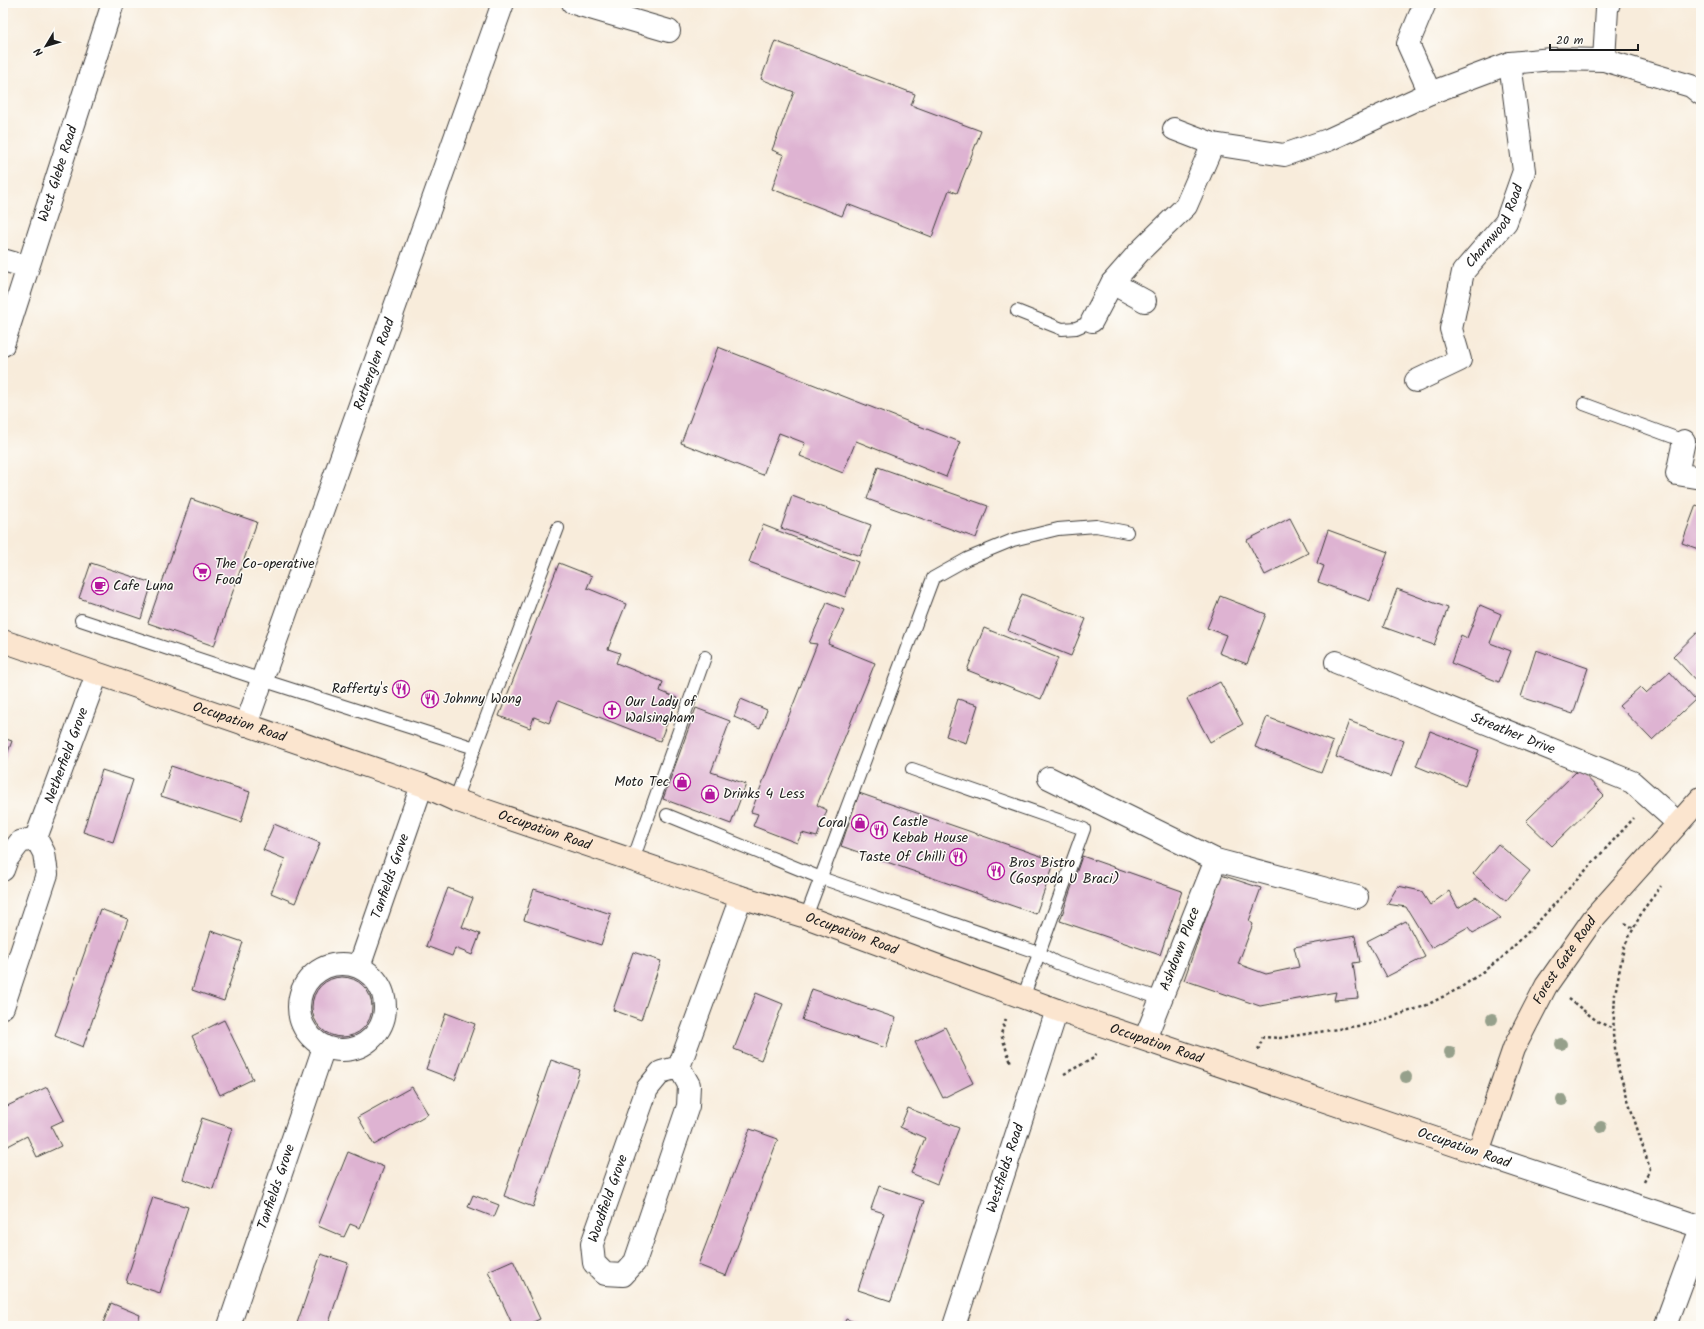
<svg xmlns="http://www.w3.org/2000/svg" width="1704" height="1329" font-family="Kalam,sans-serif">
  <rect width="100%" height="100%" fill="#fdfcf7"/>
  <filter id="ink" filterUnits="userSpaceOnUse"><feTurbulence type="fractalNoise" baseFrequency=".025" numOctaves="2"/><feDisplacementMap in="SourceGraphic" scale="8" xChannelSelector="R" yChannelSelector="G"/><feConvolveMatrix kernelMatrix="1 2 1 2 8 2 1 2 1" color-interpolation-filters="sRGB"/></filter>
  <filter id="wash" filterUnits="userSpaceOnUse"><feTurbulence type="fractalNoise" baseFrequency=".012" numOctaves="4" result="noise"/><feDisplacementMap in="SourceGraphic" scale="16" xChannelSelector="R" yChannelSelector="G"/><feGaussianBlur stdDeviation="0.9" result="paint"/><feColorMatrix in="noise" values="0 0 0 0 0 0 0 0 0 0 0 0 0 0 0 0 0 1.4 0 .05"/><feComposite in="paint" operator="in"/></filter>
  <g filter="url(#wash)">
    <rect width="100%" height="100%" fill="#f8ecdb"/>
    <g id="blocks">
      <g fill="#deb3d2">
        <path d="M775 41 915 94 911 105 981 131 957 193 949 190 932 237 847 204 842 216 772 189 784 155 772 150 794 92 761 79Z"/>
        <path d="M718 347 960 442 946 477 856 441 843 473 800 456 805 443 779 433 763 475 681 443Z"/>
        <path d="M878 467 988 506 976 538 867 499Z"/>
        <path d="M792 496 871 525 860 556 781 528Z"/>
        <path d="M191 499 257 522 214 646 148 623Z"/>
        <path d="M1696 505 1701 507V550L1682 543Z"/>
        <path d="M1290 518 1308 553 1265 575 1247 540Z"/>
        <path d="M763 525 858 562 845 597 749 562Z"/>
        <path d="M1328 530 1388 552 1370 601 1318 582 1324 566 1317 563Z"/>
        <path d="M91 563 152 583 141 619 79 598Z"/>
        <path d="M559 563 592 576 587 588 626 604 608 649 620 653 616 663 663 682 660 691 677 698 660 741 558 701 549 723 534 717 530 728 499 716Z"/>
        <path d="M1397 589 1448 608 1434 645 1383 627Z"/>
        <path d="M1022 594 1086 619 1071 656 1008 631Z"/>
        <path d="M1220 596 1266 614 1247 664 1219 653 1226 635 1207 628Z"/>
        <path d="M827 603 844 610 828 644 875 663 817 805 827 810 817 837 802 833 797 843 753 826 758 814 751 812 817 644 809 643Z"/>
        <path d="M1480 605 1501 614 1490 643 1511 651 1499 682 1451 663 1461 635 1467 638Z"/>
        <path d="M984 628 1058 658 1041 699 967 670Z"/>
        <path d="M1701 629V686L1673 656Z"/>
        <path d="M1536 650 1588 668 1573 714 1521 697Z"/>
        <path d="M1670 672 1695 700 1652 740 1619 706 1640 687 1646 693Z"/>
        <path d="M1220 682 1243 724 1210 742 1187 699Z"/>
        <path d="M741 699 767 710 760 728 734 717Z"/>
        <path d="M958 699 978 705 966 743 946 736Z"/>
        <path d="M696 708 730 721 711 772 746 784 731 824 663 799Z"/>
        <path d="M1267 717 1333 742 1321 773 1255 747Z"/>
        <path d="M1349 721 1404 741 1391 777 1336 757Z"/>
        <path d="M1430 731 1479 750 1465 786 1416 766Z"/>
        <path d="M3 738 12 741 3 766Z"/>
        <path d="M171 766 250 792 241 822 161 796Z"/>
        <path d="M1579 769 1604 795 1552 846 1526 821Z"/>
        <path d="M102 770 133 780 113 842 83 832Z"/>
        <path d="M859 793 1055 861 1036 914 841 846Z"/>
        <path d="M274 824 320 843 295 903 271 893 285 859 263 850Z"/>
        <path d="M1498 844 1530 871 1506 901 1473 874Z"/>
        <path d="M1082 856 1182 891 1160 955 1060 921Z"/>
        <path d="M1221 875 1261 888 1249 921 1253 924 1238 964 1266 974 1299 967 1294 947 1355 936 1360 962 1353 963 1358 998 1334 1000 1336 992 1260 1006 1184 980Z"/>
        <path d="M1398 886 1421 891 1430 905 1449 891 1458 908 1476 897 1501 918 1473 933 1468 927 1431 948 1406 907 1387 904Z"/>
        <path d="M448 888 473 898 462 927 480 934 472 955 455 948 452 956 426 946Z"/>
        <path d="M534 889 611 914 601 945 524 920Z"/>
        <path d="M100 909 128 919 83 1047 55 1036Z"/>
        <path d="M1406 921 1425 957 1386 977 1367 941Z"/>
        <path d="M211 931 243 942 224 1001 192 990Z"/>
        <path d="M633 952 661 961 641 1020 613 1010Z"/>
        <circle cx="342" cy="1007" r="30"/>
        <path d="M812 989 896 1018 886 1048 802 1020Z"/>
        <path d="M756 993 783 1004 761 1060 734 1049Z"/>
        <path d="M446 1013 475 1024 455 1080 426 1069Z"/>
        <path d="M224 1020 253 1079 220 1095 192 1036Z"/>
        <path d="M945 1027 973 1083 943 1098 915 1042Z"/>
        <path d="M551 1060 580 1070 533 1207 504 1196Z"/>
        <path d="M47 1087 64 1120 51 1126 61 1146 37 1157 27 1136 8 1146 3 1136V1108Z"/>
        <path d="M412 1087 428 1114 374 1145 358 1117Z"/>
        <path d="M908 1108 959 1128 937 1184 911 1173 925 1138 900 1127Z"/>
        <path d="M202 1118 232 1128 213 1189 183 1179Z"/>
        <path d="M750 1129 778 1139 726 1276 698 1265Z"/>
        <path d="M348 1152 384 1167 360 1228 350 1224 344 1237 318 1226Z"/>
        <path d="M879 1186 924 1201 891 1301 858 1290 884 1213 871 1209Z"/>
        <path d="M473 1195 499 1205 494 1217 468 1207Z"/>
        <path d="M153 1197 188 1207 160 1293 126 1282Z"/>
        <path d="M321 1254 348 1263 328 1326H296Z"/>
        <path d="M513 1260 540 1319 524 1326H513L488 1271Z"/>
        <path d="M111 1303 140 1315 137 1326H102Z"/>
        <path d="M846 1319 865 1326H843Z"/>
      </g>
    </g>
  </g>
  <g filter="url(#ink)">
    <use href="#blocks" fill-opacity="0" stroke="#3d3b39" stroke-width="1"/>
    <g fill="none" stroke-linecap="round" stroke-linejoin="round">
      <g stroke="#3d3b39" stroke-width="14">
        <g id="lane">
          <path d="M1017 311 1062 329 1076 328 1092 321"/>
          <path d="M1584 404 1684 441"/>
          <path d="M81 620 262 680 475 748"/>
          <path d="M912 769 1084 829 1023 998"/>
          <path d="M455 800 558 528"/>
          <path d="M667 815 821 878 1039 953 1057 963 1161 999"/>
          <path d="M633 860 705 657"/>
          <path d="M806 917 933 578 967 559 1013 540 1058 529 1096 526 1127 532"/>
        </g>
      </g>
      <g stroke="#3d3b39" stroke-width="24">
        <g id="street">
          <path d="M573 3 669 31"/>
          <path d="M1425 3 1408 44 1430 93"/>
          <path d="M1604 60 1607 9 1609 3"/>
          <path d="M1174 129 1213 144 1284 155 1328 140 1430 93 1510 63 1552 59 1604 60 1691 86 1701 94"/>
          <path d="M3 260 27 267"/>
          <path d="M1112 283 1145 301"/>
          <path d="M1092 321 1112 283 1140 251 1186 206 1213 144"/>
          <path id="s1" d="M3 345 113 3"/>
          <path id="s2" d="M1416 381 1460 360 1451 329 1463 272 1506 222 1524 171 1510 63"/>
          <path d="M1684 441 1677 474 1701 478"/>
          <path id="s3" d="M1336 662 1632 782 1678 823"/>
          <path id="s4" d="M246 725 503 3"/>
          <path d="M1049 778 1216 860 1145 1039"/>
          <path id="s5" d="M36 838 97 674"/>
          <path d="M1216 860 1357 897"/>
          <path d="M3 870 7 859 20 842 36 838"/>
          <circle cx="342" cy="1007" r="43"/>
          <path id="s6" d="M359 967 422 785"/>
          <path d="M3 1007 47 874 44 853 36 838"/>
          <path id="s7" d="M679 1067 689 1085 688 1106 635 1262 623 1275 605 1274 594 1263 592 1244 647 1089 661 1072 679 1067 741 897"/>
          <path d="M1478 1153 1701 1227"/>
          <path id="s8" d="M229 1326 324 1047"/>
          <path id="s9" d="M954 1326 1057 1010"/>
          <path d="M1665 1326 1701 1228"/>
        </g>
      </g>
      <g stroke="#3d3b39" stroke-width="24">
        <g id="secondary">
          <path id="s10" d="M3 641 422 785 455 800 741 897 806 917 1057 1010 1478 1153 1514 1048 1546 986 1593 919 1701 798"/>
        </g>
      </g>
      <g stroke="#3d3b39" stroke-width="2.5" stroke-dasharray="3 3" stroke-linecap="butt">
        <path d="M1625 923 1633 928"/>
        <path d="M1569 999 1597 1021 1613 1029"/>
        <path d="M1006 1019 1001 1034 1011 1063"/>
        <path d="M1258 1050 1263 1037 1280 1038 1370 1024 1425 1006 1460 988 1503 957 1537 923 1634 818"/>
        <path d="M1064 1074 1094 1058 1097 1051"/>
        <path d="M1644 1181 1650 1169 1618 1068 1613 1035 1615 994 1624 947 1643 910 1661 886"/>
      </g>
      <use href="#lane" stroke="#fff" stroke-width="12"/>
      <use href="#street" stroke="#fff" stroke-width="22"/>
      <use href="#secondary" stroke="#fbe5cf" stroke-width="22"/>
    </g>
    <g fill="#96a08b">
      <circle cx="1492" cy="1019" r="6"/>
      <circle cx="1561" cy="1044" r="6"/>
      <circle cx="1450" cy="1052" r="6"/>
      <circle cx="1406" cy="1077" r="6"/>
      <circle cx="1562" cy="1100" r="6"/>
      <circle cx="1601" cy="1127" r="6"/>
    </g>
  </g>
  <defs>
    <g id="supermarket-ring" transform="scale(0.9)"><circle r="9.5" fill="#fdfcf7" stroke="#b5179e" stroke-width="1.5"/><path d="M-6-5.5h2.5l.6 2H6L4.5 2H-2.5L-4.4-4H-6ZM-1.5 3.2a1.3 1.3 0 1 0 .1 0ZM3 3.2a1.3 1.3 0 1 0 .1 0Z" fill="#b5179e"/></g>
    <g id="cafe-ring" transform="scale(0.9)"><circle r="9.5" fill="#fdfcf7" stroke="#b5179e" stroke-width="1.5"/><path d="M-5.5-4.5H6V0H3Q3 3.5 0 3.5H-2.5Q-5.5 3.5-5.5 0ZM3-3.2v2h1.7v-2ZM-6 4.5H4V6H-6Z" fill="#b5179e"/></g>
    <g id="restaurant-ring" transform="scale(0.9)"><circle r="9.5" fill="#fdfcf7" stroke="#b5179e" stroke-width="1.5"/><path d="M-5-6h1v4h1v-4h1v4h1v-4h1v5L-1.5 .5V6h-2V.5L-5-1ZM5-6V6H3V1.5H1.5Q1.5-4 5-6Z" fill="#b5179e"/></g>
    <g id="church-ring" transform="scale(0.9)"><circle r="9.5" fill="#fdfcf7" stroke="#b5179e" stroke-width="1.5"/><path d="M-1.2-6h2.4v3.5h3.3v2.4h-3.3V6h-2.4V-.1h-3.3v-2.4h3.3Z" fill="#b5179e"/></g>
    <g id="shop-ring" transform="scale(0.9)"><circle r="9.5" fill="#fdfcf7" stroke="#b5179e" stroke-width="1.5"/><path d="M-5-2.5h2.3a2.7 3.5 0 0 1 5.4 0H5L5.5 6h-11ZM-1.5-2.5h3a1.5 2.3 0 0 0-3 0Z" fill="#b5179e"/></g>
  </defs>
  <g fill-rule="evenodd">
    <use href="#supermarket-ring" x="202" y="572"/>
    <use href="#cafe-ring" x="100" y="586"/>
    <use href="#restaurant-ring" x="401" y="689"/>
    <use href="#restaurant-ring" x="430" y="699"/>
    <use href="#church-ring" x="612" y="710"/>
    <use href="#shop-ring" x="682" y="782"/>
    <use href="#shop-ring" x="710" y="794"/>
    <use href="#shop-ring" x="860" y="823"/>
    <use href="#restaurant-ring" x="879" y="830"/>
    <use href="#restaurant-ring" x="958" y="857"/>
    <use href="#restaurant-ring" x="996" y="871"/>
  </g>
  <g text-anchor="middle" dominant-baseline="central" stroke-width="3" stroke-linejoin="round" paint-order="stroke">
    <g font-size="14" fill="#1c1c1c" stroke="#fdfcf7">
      <text stroke="none"><textPath href="#s1" startOffset="180">West Glebe Road</textPath></text>
      <text stroke="none"><textPath href="#s2" startOffset="196">Charnwood Road</textPath></text>
      <text stroke="none"><textPath href="#s4" startOffset="383">Rutherglen Road</textPath></text>
      <text stroke="none"><textPath href="#s10" startOffset="250">Occupation Road</textPath></text>
      <text stroke="none"><textPath href="#s3" startOffset="191">Streather Drive</textPath></text>
      <text stroke="none"><textPath href="#s5" startOffset="88">Netherfield Grove</textPath></text>
      <text stroke="none"><textPath href="#s10" startOffset="574">Occupation Road</textPath></text>
      <text stroke="none"><textPath href="#s6" startOffset="96">Tanfields Grove</textPath></text>
      <text stroke="none"><textPath href="#s10" startOffset="898">Occupation Road</textPath></text>
      <text transform="translate(1180 949) rotate(-69)">Ashdown Place</text>
      <text stroke="none"><textPath href="#s10" startOffset="1774">Forest Gate Road</textPath></text>
      <text stroke="none"><textPath href="#s10" startOffset="1222">Occupation Road</textPath></text>
      <text transform="translate(1464 1148) rotate(19)">Occupation Road</text>
      <text stroke="none"><textPath href="#s9" startOffset="166">Westfields Road</textPath></text>
      <text stroke="none"><textPath href="#s8" startOffset="147">Tanfields Grove</textPath></text>
      <text stroke="none"><textPath href="#s7" startOffset="325">Woodfield Grove</textPath></text>
    </g>
    <g font-size="14" fill="#1c1c1c" stroke="#fdfcf7" text-anchor="start">
      <text x="215" y="564">The Co-operative<tspan x="215" dy="16">Food</tspan></text>
      <text x="113" y="586">Cafe Luna</text>
      <text x="388" y="689" text-anchor="end">Rafferty's</text>
      <text x="443" y="699">Johnny Wong</text>
      <text x="625" y="702">Our Lady of<tspan x="625" dy="16">Walsingham</tspan></text>
      <text x="669" y="782" text-anchor="end">Moto Tec</text>
      <text x="723" y="794">Drinks 4 Less</text>
      <text x="892" y="822">Castle<tspan x="892" dy="16">Kebab House</tspan></text>
      <text x="847" y="823" text-anchor="end">Coral</text>
      <text x="945" y="857" text-anchor="end">Taste Of Chilli</text>
      <text x="1009" y="863">Bros Bistro<tspan x="1009" dy="16">(Gospoda U Braci)</tspan></text>
    </g>
  </g>
  <rect width="1704" height="1329" fill="none" stroke="#fdfcf7" stroke-width="16"/>
  <g transform="translate(46 46) rotate(232)" stroke="#fdfcf7" stroke-width="3" paint-order="stroke">
  <path d="M0-3L7 15L0 10L-7 15Z" fill="#1c1c1c"/>
  <text y="-6" font-size="11" font-weight="bold" text-anchor="middle" fill="#1c1c1c">N</text>
  </g>
  <path d="M1550 44v6h88v-6" fill="none" stroke="#1c1c1c" stroke-width="2"/>
  <text x="1556" y="44" font-size="12" fill="#1c1c1c" stroke="#fdfcf7" stroke-width="3" paint-order="stroke">20 m</text>
</svg>
